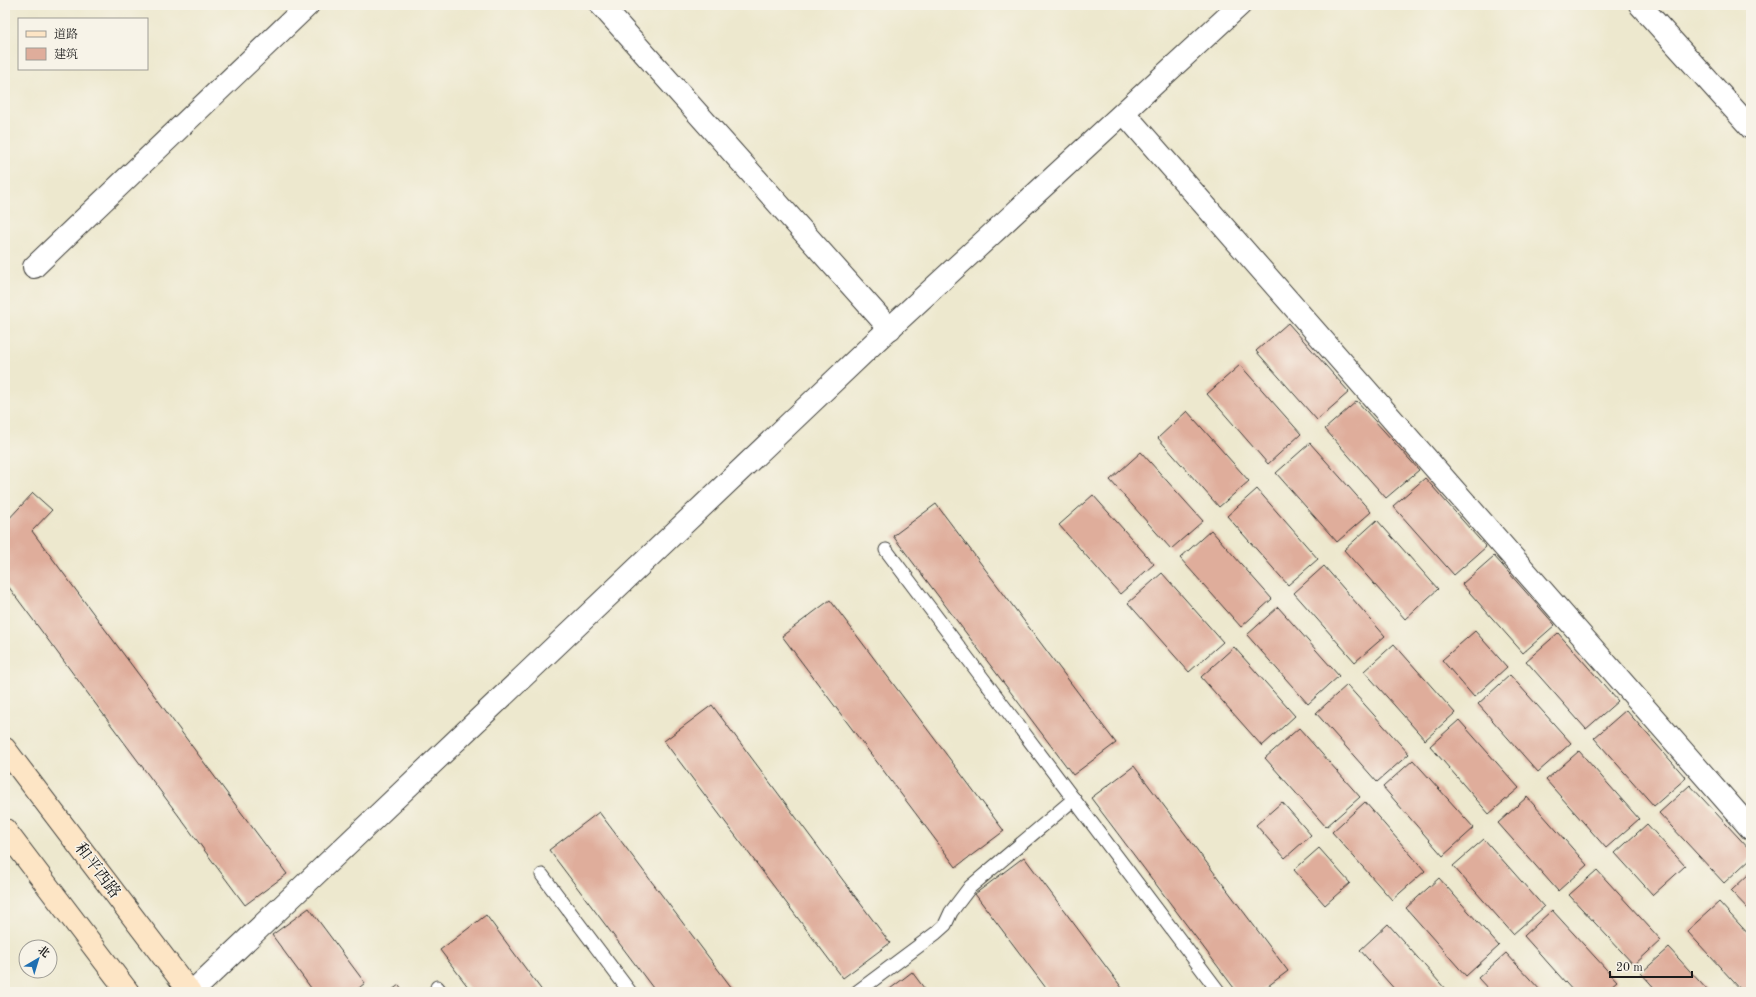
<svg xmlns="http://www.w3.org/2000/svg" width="1756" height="997" font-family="'Old Standard TT','Noto Serif SC',serif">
  <rect width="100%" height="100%" fill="#f7f3e8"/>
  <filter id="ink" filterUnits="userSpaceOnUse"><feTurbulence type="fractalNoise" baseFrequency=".025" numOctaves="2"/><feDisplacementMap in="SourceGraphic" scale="8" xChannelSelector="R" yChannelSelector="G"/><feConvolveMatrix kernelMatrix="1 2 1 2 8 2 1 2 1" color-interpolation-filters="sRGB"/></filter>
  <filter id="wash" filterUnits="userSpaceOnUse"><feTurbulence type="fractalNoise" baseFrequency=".012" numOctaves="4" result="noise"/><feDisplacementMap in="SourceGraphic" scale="16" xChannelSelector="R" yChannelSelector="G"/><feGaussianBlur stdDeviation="0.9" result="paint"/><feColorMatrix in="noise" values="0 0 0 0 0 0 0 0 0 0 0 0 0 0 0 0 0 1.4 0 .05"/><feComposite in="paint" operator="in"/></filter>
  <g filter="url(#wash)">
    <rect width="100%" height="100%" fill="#ede8ce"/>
    <g id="blocks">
      <g fill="#dfad9b">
        <path d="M1288 323 1349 392 1317 420 1256 351Z"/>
        <path d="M1240 365 1301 434 1268 464 1207 394Z"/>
        <path d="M1357 401 1419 470 1386 498 1325 429Z"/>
        <path d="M1187 411 1249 481 1219 507 1158 438Z"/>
        <path d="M1310 443 1371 512 1337 542 1276 473Z"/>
        <path d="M1141 452 1203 521 1171 549 1110 480Z"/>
        <path d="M1425 478 1486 547 1454 575 1393 506Z"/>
        <path d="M1257 489 1318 559 1288 585 1227 516Z"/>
        <path d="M33 493 52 510 32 531 287 874 245 905 5 582V523Z"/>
        <path d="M1093 495 1154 564 1120 594 1059 525Z"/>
        <path d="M936 504 1116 743 1073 775 893 536Z"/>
        <path d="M1377 520 1438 589 1405 619 1344 550Z"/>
        <path d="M1211 530 1272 599 1241 627 1180 558Z"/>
        <path d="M1494 556 1555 625 1523 653 1462 584Z"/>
        <path d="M1324 566 1385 636 1355 662 1294 593Z"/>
        <path d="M1162 573 1223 642 1189 672 1128 603Z"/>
        <path d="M830 600 1004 831 956 867 782 636Z"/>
        <path d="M1278 607 1339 676 1308 704 1247 635Z"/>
        <path d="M1475 631 1507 667 1474 697 1442 660Z"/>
        <path d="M1558 633 1618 701 1586 729 1526 661Z"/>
        <path d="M1394 644 1455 713 1425 740 1364 671Z"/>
        <path d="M1234 647 1295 716 1262 746 1201 677Z"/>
        <path d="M1510 675 1571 743 1538 772 1478 704Z"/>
        <path d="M1347 685 1409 754 1377 782 1316 713Z"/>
        <path d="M712 705 890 943 843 978 664 741Z"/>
        <path d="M1626 710 1686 778 1654 806 1594 738Z"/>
        <path d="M1459 720 1519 788 1489 814 1430 746Z"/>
        <path d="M1299 728 1360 797 1326 827 1265 758Z"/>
        <path d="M1579 751 1639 819 1606 848 1546 780Z"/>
        <path d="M1413 760 1474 828 1443 856 1383 787Z"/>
        <path d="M1134 766 1288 971 1260 992H1237L1091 798Z"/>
        <path d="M1690 785 1751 851V858L1724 883 1659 813Z"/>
        <path d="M1527 797 1587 865 1558 891 1498 823Z"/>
        <path d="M1282 802 1311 835 1285 858 1256 825Z"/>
        <path d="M1365 802 1425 871 1392 900 1332 832Z"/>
        <path d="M599 812 735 992H656L549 850Z"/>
        <path d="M1647 824 1685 866 1653 895 1615 853Z"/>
        <path d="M1484 839 1544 907 1513 934 1453 866Z"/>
        <path d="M1319 848 1350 883 1325 905 1294 870Z"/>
        <path d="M1024 857 1125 992H1049L975 894Z"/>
        <path d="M1597 870 1661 940 1634 965 1569 895Z"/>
        <path d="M1751 872V912L1731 891Z"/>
        <path d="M1439 878 1499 946 1466 976 1406 908Z"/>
        <path d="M1719 902 1751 937V992H1743L1687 931Z"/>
        <path d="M309 908 365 983 354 992H314L272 935Z"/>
        <path d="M1552 910 1617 981 1604 992H1574L1524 936Z"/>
        <path d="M486 915 543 992H472L440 950Z"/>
        <path d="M1388 924 1447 991 1445 992H1397L1360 950Z"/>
        <path d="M1669 948 1709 992H1658L1641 973Z"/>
        <path d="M1506 953 1542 992H1491L1478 978Z"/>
        <path d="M912 972 927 992H886Z"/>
        <path d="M399 985 404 992H389Z"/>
      </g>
    </g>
  </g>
  <g filter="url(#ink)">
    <use href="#blocks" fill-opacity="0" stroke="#3b3b37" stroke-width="1"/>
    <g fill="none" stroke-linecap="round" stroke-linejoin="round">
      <g stroke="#3b3b37" stroke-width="15">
        <g id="service">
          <path d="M886 550 1219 992"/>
          <path d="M542 875 630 992"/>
          <path d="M437 987 441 992"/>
          <path d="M857 992 936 933 945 925 951 912 970 887 1074 799"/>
        </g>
      </g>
      <g stroke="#3b3b37" stroke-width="24">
        <g id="minor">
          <path d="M601 5 890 329"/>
          <path d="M1640 5 1751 128"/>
          <path d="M1124 113 1751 829"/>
          <path d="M34 267 308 5"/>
          <path d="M192 992 876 341 1240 5"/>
        </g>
      </g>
      <g stroke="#3b3b37" stroke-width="24">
        <g id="secondary">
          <path d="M5 749 190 992"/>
          <path d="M5 830 128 992"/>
        </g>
      </g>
      <use href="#service" stroke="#fff" stroke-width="13"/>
      <use href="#minor" stroke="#fff" stroke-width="22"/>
      <use href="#secondary" stroke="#fde5c5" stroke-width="22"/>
    </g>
  </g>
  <g text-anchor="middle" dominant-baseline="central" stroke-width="3" stroke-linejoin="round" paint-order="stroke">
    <g font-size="16" fill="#1c1c1c" stroke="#f7f3e8">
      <text transform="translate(97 871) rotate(53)">和平西路</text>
    </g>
  </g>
  <rect width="1756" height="997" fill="none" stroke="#f7f3e8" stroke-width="20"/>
  <rect x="18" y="18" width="130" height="52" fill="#f7f3e8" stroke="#9f9d96"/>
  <rect x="26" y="31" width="20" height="6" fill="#fde5c5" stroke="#9f9d96"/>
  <text x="54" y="38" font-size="12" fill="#1c1c1c">道路</text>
  <rect x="26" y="48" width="20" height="12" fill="#dfad9b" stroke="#9f9d96"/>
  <text x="54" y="58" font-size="12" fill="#1c1c1c">建筑</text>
  <g transform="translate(38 959) rotate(38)"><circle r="19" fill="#f7f3e8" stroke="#9f9d96"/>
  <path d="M0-3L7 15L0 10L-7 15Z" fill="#1f6fb2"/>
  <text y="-6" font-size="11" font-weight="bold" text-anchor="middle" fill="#1c1c1c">北</text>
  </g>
  <path d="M1610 971v6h82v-6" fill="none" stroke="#1c1c1c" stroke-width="2"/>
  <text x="1616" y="971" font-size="12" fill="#1c1c1c" stroke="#f7f3e8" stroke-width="3" paint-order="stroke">20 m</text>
</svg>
